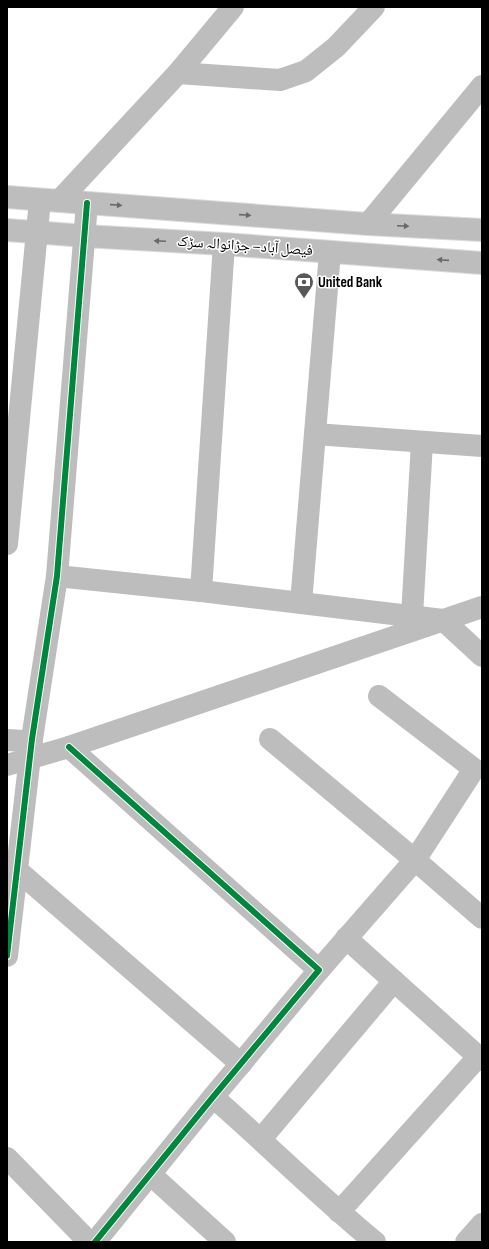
<svg xmlns="http://www.w3.org/2000/svg" width="489" height="1249" font-family="'Sofia Sans Condensed','Noto Naskh Arabic',sans-serif">
  <rect width="100%" height="100%" fill="#fff"/>
  <g fill="none" stroke-linecap="round" stroke-linejoin="round">
    <g stroke="#dbdbdb" stroke-width="24">
      <g id="primary">
        <path d="M7 197 368 224 482 230"/>
        <path d="M7 230 85 236 224 244 482 263"/>
      </g>
    </g>
    <g stroke="#bdbdbd" stroke-width="22">
      <path d="M178 73 280 80 306 71 336 47 374 7"/>
      <path d="M59 201 178 73 233 7"/>
      <path d="M368 224 482 86"/>
      <path d="M315 434 482 446"/>
      <path d="M57 576 201 591 443 620 482 656"/>
      <path d="M201 591 224 244"/>
      <path d="M301 603 330 252"/>
      <path d="M412 616 422 442"/>
      <path d="M379 696 474 769 415 860 482 918"/>
      <path d="M270 739 415 860 319 970"/>
      <path d="M7 740 24 741 32 739"/>
      <path d="M69 747 319 970 213 1097 95 1242"/>
      <path d="M7 765 69 747 482 607"/>
      <path d="M17 870 241 1064"/>
      <path d="M346 938 482 1060"/>
      <path d="M213 1097C268 1145 319 1196 375 1242"/>
      <path d="M261 1139 394 981"/>
      <path d="M7 1158 89 1242"/>
      <path d="M150 1174 225 1242"/>
      <path d="M339 1212 478 1057"/>
    </g>
    <g stroke="#bdbdbd" stroke-width="22">
      <path d="M7 544 40 200"/>
      <path d="M7 956 32 739 57 576 87 203"/>
      <path d="M466 1242 482 1224"/>
    </g>
    <use href="#primary" stroke="#bdbdbd" stroke-width="22"/>
    <g stroke="#fff" stroke-width="8">
      <g id="cycleway">
        <path d="M69 747 319 970 213 1097 95 1242"/>
        <path d="M7 956 32 739 57 576 87 203"/>
      </g>
    </g>
    <use href="#cycleway" stroke="#00873e" stroke-width="6"/>
  </g>
  <defs><path id="oneway-solid" d="M-6-.8H1V-3.2L6.5 0L1 3.2V.8H-6Z"/></defs>
  <g fill="#686868">
    <use href="#oneway-solid" transform="translate(116 205) rotate(4)"/>
    <use href="#oneway-solid" transform="translate(245 215) rotate(4)"/>
    <use href="#oneway-solid" transform="translate(403 226) rotate(3)"/>
    <use href="#oneway-solid" transform="translate(160 241) rotate(-177)"/>
    <use href="#oneway-solid" transform="translate(443 260) rotate(-176)"/>
  </g>
  <defs>
    <g id="bank-pin" transform="scale(1)"><path d="M0 17L-7.5 6A9.5 9.5 0 1 1 7.5 6Z" fill="#595959" stroke="#fff"/><path d="M-6-4H6V4H-6ZM0-2.3a2.3 2.3 0 1 0 0 4.6a2.3 2.3 0 1 0 0-4.6Z" fill="#fff"/></g>
  </defs>
  <g fill-rule="evenodd">
    <use href="#bank-pin" x="304" y="282"/>
  </g>
  <g text-anchor="middle" dominant-baseline="central" stroke-width="3" stroke-linejoin="round" paint-order="stroke">
    <g font-size="15" fill="#000" stroke="#fff">
      <text transform="translate(245 246) rotate(4)">فیصل آباد– جڑانوالہ سڑک</text>
    </g>
    <g font-size="15" font-weight="bold" fill="#000" stroke="#fff" text-anchor="start">
      <text x="318" y="282">United Bank</text>
    </g>
  </g>
  <rect width="489" height="1249" fill="none" stroke="#000000" stroke-width="16"/>
</svg>
